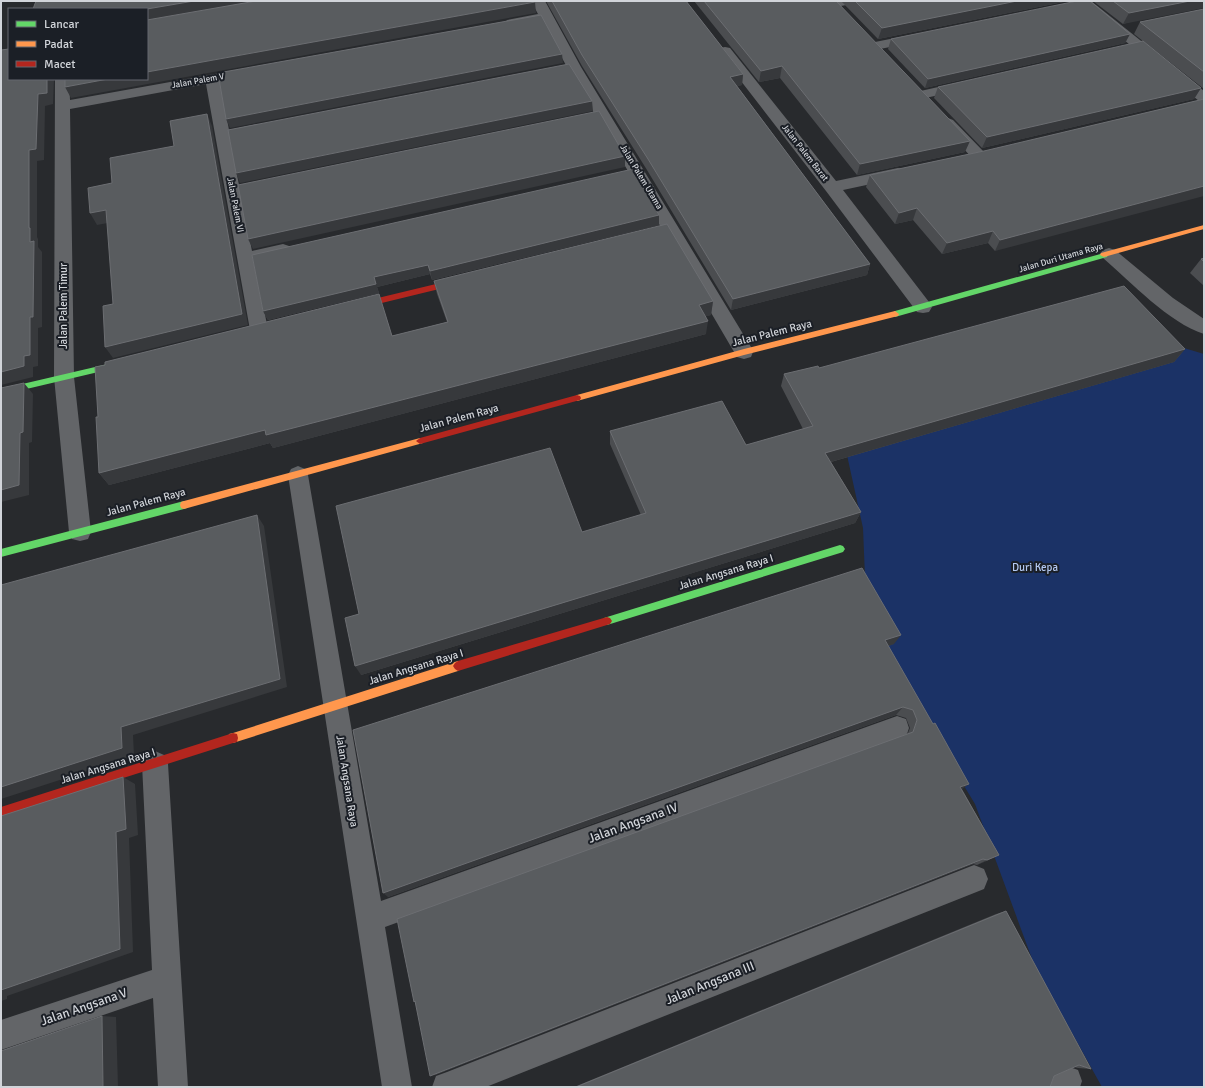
<svg xmlns="http://www.w3.org/2000/svg" width="1205" height="1088" font-family="Signika,sans-serif">
  <rect width="100%" height="100%" fill="#282a2d"/>
  <path fill="#1b3266" d="M1174 345 1204 354V1087H1102L1035 967 975 804 867 626 863 528 845 446Z"/>
  <g fill="none" stroke-linecap="round" stroke-linejoin="round">
    <g fill="#636568" fill-rule="evenodd">
      <path d="M531 1H545L581 67 751 347 753 352 751 357 744 359 737 357 567 67 542 22 512 27 507 26 505 23 507 20 538 14Z"/>
      <path d="M830 1H854L852 4 835 7 830 6 828 3Z"/>
      <path d="M1076 1H1091L1204 91V102L1199 101Z"/>
      <path d="M920 33 925 34 927 37 925 40 875 50 870 49 868 46 870 43Z"/>
      <path d="M725 47 730 48 836 181 898 168 904 169 906 173 904 177 843 190 929 302 932 307 929 312 923 313 917 312 826 191 720 54 718 51 720 48Z"/>
      <path d="M248 68 253 69 255 72 253 75 220 82 229 130 257 124 262 126 265 129 262 132 230 139 239 185 268 180 274 181 276 185 274 189 241 195 252 251 283 244 289 246 292 250 289 254 255 263 268 330 266 335 259 337 252 335 250 330 206 84 70 109 74 377 91 532 88 539 80 541 72 539 69 532 54 377 55 79H69L70 100Z"/>
      <path d="M965 81 970 82 972 85 970 88 921 99 916 98 914 95 916 92Z"/>
      <path d="M948 118 953 120 985 153 987 156 985 159 979 161 973 159 943 126 940 123 943 120Z"/>
      <path d="M1109 248 1115 250 1173 298 1204 319V334C1169 323 1131 282 1103 258L1100 254 1103 250Z"/>
      <path d="M298 466 305 469 308 475 381 901 897 716 906 719 909 728 906 737 385 927 412 1087H382L288 475 291 469Z"/>
      <path d="M155 751 164 755 168 764 188 1087H158L153 998 1 1050V1020L152 970 142 764 146 755Z"/>
      <path d="M974 865 984 869 988 879 984 889 974 893 486 1087H432L436 1076 447 1072Z"/>
      <path d="M1067 1066 1078 1070 1082 1081 1080 1087H1039L1043 1076Z"/>
    </g>
    <g fill="#63d668" fill-rule="evenodd">
      <path d="M1104 253 1108 255 1107 257 895 317 891 314 895 311Z"/>
      <path d="M125 360 128 361 129 363 128 365 1 395V389Z"/>
      <path d="M184 501 187 502 188 505 187 508 184 509 1 557V549Z"/>
      <path d="M840 545 843 546 845 549 843 552 840 553 607 625 604 624 602 621 604 618 607 617Z"/>
    </g>
    <g fill="#ff974d" fill-rule="evenodd">
      <path d="M1204 225V229L1104 257 1100 255 1101 253Z"/>
      <path d="M895 311 899 314 898 316 744 355 577 401 573 398 577 395 744 349Z"/>
      <path d="M420 438 424 441 423 443 184 509 181 508 180 505 181 502 184 501Z"/>
      <path d="M458 661 461 663 463 666 461 669 458 671 233 743 229 742 228 738 229 734 233 733Z"/>
    </g>
    <g fill="#b3261e" fill-rule="evenodd">
      <path d="M465 277 469 280 468 282 353 310 349 307 353 304Z"/>
      <path d="M577 395 580 396 581 398 580 400 420 444 416 441 420 438Z"/>
      <path d="M607 617 610 618 612 621 610 624 607 625 458 671 455 669 453 666 455 663 458 661Z"/>
      <path d="M233 733 237 734 238 738 237 742 233 743 1 817V807Z"/>
    </g>
  </g>
  <g fill="#4b4d50">
    <path d="M546 1H686L743 74 742 85 737 86 870 264 867 275 731 310 647 170 582 66Z"/>
    <path d="M694 1H836L965 152 857 175 780 78 759 82Z"/>
    <path d="M841 1H1068L878 39Z"/>
    <path d="M1093 1H1204L1123 24Z"/>
    <path d="M1204 9V89L1134 34 1140 22Z"/>
    <path d="M1130 34 1125 43 925 88 888 49 891 39Z"/>
    <path d="M938 87 1201 88 1194 99 982 148 934 98Z"/>
    <path d="M1204 99 995 251 988 243 942 254 913 220 895 224 866 187 870 175 984 151Z"/>
    <path d="M659 225 432 280 430 274 377 287 379 293 268 320 263 311 252 255Z"/>
    <path d="M1204 258V286L1190 273 1201 259Z"/>
    <path d="M434 281 713 301 711 315 706 316V334L273 448 270 443 109 485 99 473 98 417 392 336 447 322 437 294Z"/>
    <path d="M1185 349 1174 362 831 462 861 512 855 523 361 675 359 614 641 515 610 444V431L746 445 803 429 781 386 784 374 819 368Z"/>
    <path d="M894 644 888 646 962 789 999 855 977 865 973 864 435 1075 415 1002H414L908 733 910 728 906 718 896 715 388 897 353 730Z"/>
    <path d="M1006 911 1091 1069 1078 1068 1074 1067 1054 1076 1050 1087H574L996 914Z"/>
  </g>
  <g fill="#37393c">
    <path d="M194 1H261L147 21V9Z"/>
    <path d="M1017 1H1068L878 39 882 28Z"/>
    <path d="M1190 1H1204V8L1123 24 1129 13Z"/>
    <path d="M535 2 536 13 71 98 65 87 108 79H147V72Z"/>
    <path d="M1130 34 1125 43 925 88 928 79Z"/>
    <path d="M562 54 563 63 230 128 226 119Z"/>
    <path d="M782 66 780 78 759 82 761 71Z"/>
    <path d="M743 74 742 85 728 88 730 77Z"/>
    <path d="M47 79H54L53 104 45 106 44 160 37 161V237L38 239V247L42 252V327L38 328V366L33 367V377L1 385V372L24 356 30 242 29 228V150L38 94Z"/>
    <path d="M1201 88 1194 99 982 148 987 137Z"/>
    <path d="M592 101 593 111 240 183 236 173Z"/>
    <path d="M207 114 212 126 248 325 113 358 105 347Z"/>
    <path d="M970 141 965 152 857 175 860 164Z"/>
    <path d="M625 156V167L253 249 248 239Z"/>
    <path d="M1204 186V196L995 251 1000 240Z"/>
    <path d="M917 208 913 220 895 224 899 213Z"/>
    <path d="M106 210 113 222 97 225 90 213Z"/>
    <path d="M659 215V225L432 280 430 271Z"/>
    <path d="M993 231 988 243 942 254 947 243Z"/>
    <path d="M870 264 867 275 731 310 733 299Z"/>
    <path d="M428 265 430 274 377 287 379 293 268 320 263 311 374 277Z"/>
    <path d="M713 301 711 315 697 319 699 305Z"/>
    <path d="M708 321 706 334 273 448 270 443 109 485 99 473 265 430Z"/>
    <path d="M1185 349 1174 362 820 465 825 453Z"/>
    <path d="M24 383 33 394 32 442 29 443V495L1 502V490L20 433Z"/>
    <path d="M861 512 855 523 361 675 355 666Z"/>
    <path d="M257 515 264 526 287 687 133 735 134 756 1 799V787L121 727Z"/>
    <path d="M901 635 894 644 879 649 885 640Z"/>
    <path d="M903 707 896 715 388 897 383 893Z"/>
    <path d="M123 777 135 784 138 835 129 838 133 952 7 996V999L1 1001V990L116 832Z"/>
    <path d="M969 784 961 790 960 787Z"/>
    <path d="M999 855 989 860 977 865 987 860Z"/>
    <path d="M983 859 973 864 435 1075 430 1076Z"/>
    <path d="M102 1016 116 1017 118 1087H103Z"/>
  </g>
  <g fill="#595c5f" stroke="#6c6e72">
    <path d="M36 1H194L147 9H33Z"/>
    <path d="M256 1H535V2L147 72V20Z"/>
    <path d="M552 1H686L743 74 730 77 870 264 733 299 648 159 582 55Z"/>
    <path d="M704 1H836L970 141 860 164 782 66 761 71Z"/>
    <path d="M855 1H1017L882 28Z"/>
    <path d="M1077 1H1090L1130 34 928 79 891 39Z"/>
    <path d="M1113 1H1190L1129 13Z"/>
    <path d="M1204 9V72L1140 22Z"/>
    <path d="M541 15 562 54 226 119 218 73Z"/>
    <path d="M1143 41 1201 88 987 137 938 87Z"/>
    <path d="M9 49V79H47V93L38 94 36 149 29 150V228H30V242L34 241 33 317H30V355L24 356V366L1 372V50Z"/>
    <path d="M569 64 592 101 236 173 228 130Z"/>
    <path d="M65 79H108L65 87Z"/>
    <path d="M1204 99V186L1000 240 993 231 947 243 917 208 899 213 870 175 984 151Z"/>
    <path d="M599 111 625 156 248 239 238 185Z"/>
    <path d="M207 114 242 314 105 347 103 306 113 304 106 210 90 213 88 188 112 183 110 158 174 146 170 121Z"/>
    <path d="M633 169 659 215 430 271 428 265 374 277 376 284 263 311 252 255Z"/>
    <path d="M667 224 713 301 699 305 708 321 266 435 265 430 99 473 96 417H98L95 367 105 365V362L379 294 392 336 448 322 434 281Z"/>
    <path d="M1204 258V262L1201 259Z"/>
    <path d="M1124 286 1185 349 825 453 861 512 355 666 345 618 359 614 336 506 550 448 582 532 646 513 610 431 722 401 746 445 813 426 784 374 818 366 819 368Z"/>
    <path d="M24 383 23 432 20 433 19 485 1 490V388Z"/>
    <path d="M257 515 280 679 121 727 122 748 1 787V585Z"/>
    <path d="M862 568 901 635 885 640 933 724 935 723 969 784 960 787 999 855 987 860 983 859 430 1076 415 1001 414 1002 397 919 913 732 917 720 913 710 903 707 383 893 353 730Z"/>
    <path d="M123 777 126 829 116 832 120 949 1 990V816Z"/>
    <path d="M1006 911 1091 1069 1079 1065 1054 1076 1050 1087H576Z"/>
    <path d="M102 1016 103 1087H1V1051Z"/>
  </g>
  <g text-anchor="middle" dominant-baseline="central" stroke-width="4" stroke-linejoin="round" paint-order="stroke">
    <g font-size="9" fill="#d1d4d9" stroke="#1b1f26">
      <text transform="translate(198 81) rotate(-10)">Jalan Palem V</text>
      <text transform="translate(805 153) rotate(52)">Jalan Palem Barat</text>
      <text transform="translate(641 177) rotate(59)">Jalan Palem Utama</text>
      <text transform="translate(235 205) rotate(79)">Jalan Palem VI</text>
      <text transform="translate(1061 258) rotate(-16)">Jalan Duri Utama Raya</text>
    </g>
    <g font-size="11" fill="#d1d4d9" stroke="#1b1f26">
      <text transform="translate(63 306) rotate(-90)">Jalan Palem Timur</text>
      <text transform="translate(772 333) rotate(-14)">Jalan Palem Raya</text>
      <text transform="translate(459 418) rotate(-15)">Jalan Palem Raya</text>
      <text transform="translate(146 502) rotate(-15)">Jalan Palem Raya</text>
      <text transform="translate(726 572) rotate(-17)">Jalan Angsana Raya I</text>
      <text transform="translate(416 667) rotate(-17)">Jalan Angsana Raya I</text>
      <text transform="translate(108 766) rotate(-17)">Jalan Angsana Raya I</text>
      <text transform="translate(347 781) rotate(81)">Jalan Angsana Raya</text>
    </g>
    <g font-size="11" fill="#b4c9f2" stroke="#1b1f26">
      <text x="1035" y="567">Duri Kepa</text>
    </g>
    <g font-size="13" fill="#d1d4d9" stroke="#1b1f26">
      <text transform="translate(633 823) rotate(-20)">Jalan Angsana IV</text>
      <text transform="translate(710 983) rotate(-22)">Jalan Angsana III</text>
      <text transform="translate(84 1007) rotate(-19)">Jalan Angsana V</text>
    </g>
  </g>
  <rect width="1205" height="1088" fill="none" stroke="#d1d4d9" stroke-width="4"/>
  <rect x="8" y="8" width="140" height="72" fill="#1b1f26" stroke="#64676e"/>
  <rect x="16" y="21" width="20" height="6" fill="#63d668" stroke="#64676e"/>
  <text x="44" y="28" font-size="12" fill="#d1d4d9">Lancar</text>
  <rect x="16" y="41" width="20" height="6" fill="#ff974d" stroke="#64676e"/>
  <text x="44" y="48" font-size="12" fill="#d1d4d9">Padat</text>
  <rect x="16" y="61" width="20" height="6" fill="#b3261e" stroke="#64676e"/>
  <text x="44" y="68" font-size="12" fill="#d1d4d9">Macet</text>
</svg>
